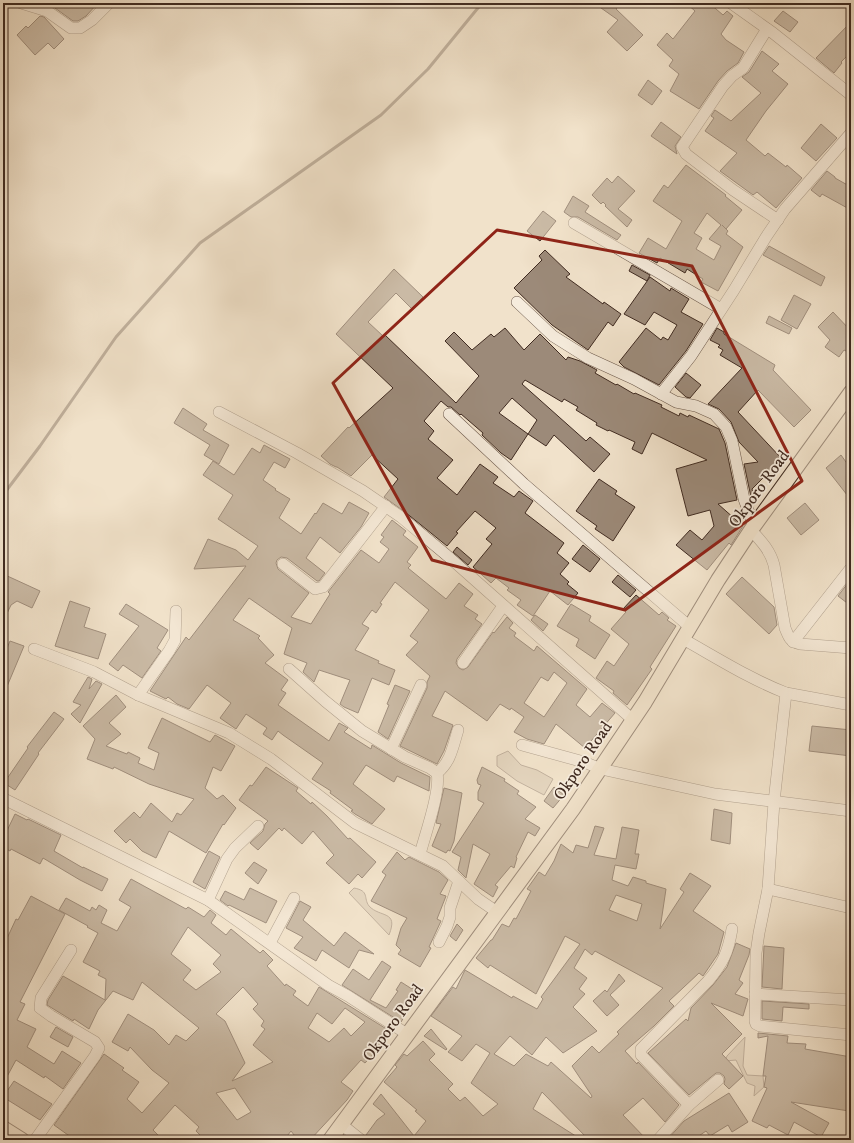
<svg xmlns="http://www.w3.org/2000/svg" width="854" height="1143" font-family="'IM FELL DW Pica',serif">
  <rect width="100%" height="100%" fill="#f1e2cb"/>
  <filter id="stains"><feTurbulence type="fractalNoise" baseFrequency=".005" numOctaves="4"/><feColorMatrix values="0 0 0 0 .2 0 0 0 0 .09 0 0 0 0 .02 0 0 0 .5 -.17"/></filter>
  <radialGradient id="worn" r=".72"><stop offset=".6" stop-color="#630" stop-opacity="0"/><stop offset="1" stop-color="#630" stop-opacity=".3"/></radialGradient>
  <g fill="#d3c3ae" stroke="#8a7768">
    <path d="M508 751 521 765 537 770 553 779 544 795 517 781 497 766V756Z"/>
    <path d="M354 888C370 891 363 898 369 906 380 918 399 910 389 935L349 893Z"/>
    <path d="M745 1037 743 1066 747 1075 763 1076 764 1087 754 1096 755 1086 747 1083 736 1060 725 1061 727 1056Z"/>
  </g>
  <g fill="none" stroke-linecap="round" stroke-linejoin="round">
    <path stroke="#867464" stroke-width="3" d="M3 495 40 446 116 337 200 243 381 115 428 69 482 3"/>
  </g>
  <g fill="#9c8a79" stroke="#402b21" fill-rule="evenodd">
    <path d="M48 3H98L86 16 78 21H73Z"/>
    <path d="M594 3H620L616 9 643 35 627 51 607 32 618 20Z"/>
    <path d="M686 3H709L723 15 727 11 733 16 721 34 726 40 744 52 738 63 727 71 718 81 699 109 670 91 679 74 669 66 673 60 657 45 667 33 673 39 695 11Z"/>
    <path d="M783 11 798 22 790 32 774 21Z"/>
    <path d="M40 16 44 17 64 39 54 49 48 43 35 55 17 35 26 26 28 28Z"/>
    <path d="M851 22V52L841 62 842 63 834 73 816 58Z"/>
    <path d="M762 51 779 64 772 71 788 84 766 111 746 140 765 156 768 153 786 167 787 165 802 178 776 208 757 192 753 195 720 171 737 153 705 131 714 118 711 116 715 110 731 121 761 93 742 77 749 72Z"/>
    <path d="M648 80 662 91 652 105 638 95Z"/>
    <path d="M661 122 681 137 675 146 677 154 651 136Z"/>
    <path d="M821 124 837 138 816 161 801 148Z"/>
    <path d="M686 165 726 195 725 196 742 210 726 229 722 225 728 231 726 234 743 247 718 291 701 282 703 279 687 269 685 273 660 258 657 263 639 253 648 238 666 249 682 221 653 201 664 185 668 188ZM707 213 721 225 709 239 721 246 714 260 696 249 702 238 694 233Z"/>
    <path d="M827 171 835 177V178L851 187V210L822 194 820 197 811 190Z"/>
    <path d="M618 176 635 191 618 209 632 220 627 227 605 206 606 205 603 202 601 204 592 195 607 178 612 183Z"/>
    <path d="M573 196 589 206 585 212 621 235 617 240 578 217H571L564 212Z"/>
    <path d="M543 211 556 221 540 241 527 231Z"/>
    <path d="M769 246 825 277 821 286 763 255Z"/>
    <path d="M545 250 570 274 566 277 603 304 604 302 621 314 613 326 608 322 588 350 552 325 514 288 542 260 539 256Z"/>
    <path d="M632 265 650 275 647 281 629 271Z"/>
    <path d="M394 269 423 297 412 309 396 293 368 322 383 336 385 335 456 403 479 376 445 341 454 332 472 350 491 334 494 337 505 328 524 350 540 334 566 360 568 357 580 361 597 370 595 373 616 385 617 384 634 394 635 393 662 405 661 407 679 416 680 413 688 417 689 415 719 429 725 443 737 500 718 504 743 526 731 545 729 543 707 570 676 545 690 530 702 540 714 526 710 510 688 516 676 469 707 460 652 433 642 454 632 449 635 442 609 430 608 431 596 425 597 423 576 410 578 407 564 399 562 402 525 380 522 384 586 441 590 437 610 454 594 472 554 435 546 446 528 434 511 460 501 453 482 435 483 433 461 414 460 415 451 407H448L441 401 424 421 434 431 428 439 453 460 437 478 457 495 480 464 498 477 493 483 514 497 519 491 533 501 525 513 564 543 557 553 569 563 560 574 569 582 567 584 578 593 568 605 550 591 533 616 517 605 521 600 507 590 509 588 496 578 491 583 473 567 492 544 486 539 496 528 475 511 456 532 458 533 447 546 405 512 384 497 398 479 372 455 351 476 337 467H336L330 464 321 456 348 427 349 428 393 388 336 334ZM512 398 537 420 528 434 499 413Z"/>
    <path d="M650 277 670 291 671 288 689 299 681 312 703 324 686 351 659 385 624 367 619 362 646 328 661 340 663 337 668 340 677 325 654 312 645 325 624 314Z"/>
    <path d="M794 295 811 304 797 329 781 320Z"/>
    <path d="M833 312 851 331V346L846 351 844 350 839 357 825 347 830 340 818 327Z"/>
    <path d="M769 316 792 328 789 334 766 323Z"/>
    <path d="M717 328 724 332V334L775 365 773 370 811 410 794 427 758 390 738 412 782 459 752 489 754 497H751L744 464 758 462 739 442 731 422 719 409 708 404 742 368 720 355 723 350 718 347 720 345 710 340Z"/>
    <path d="M686 373 701 385 690 398 686 397 675 387Z"/>
    <path d="M183 408 207 424 203 430 229 445 219 464 204 455 210 445 174 423Z"/>
    <path d="M264 445 290 459 285 468 274 462 263 480 276 489 275 490 290 499 279 518 301 534 315 513 316 514 323 503 342 514 349 502 369 513 361 527 340 553 320 537 306 558 325 573 319 581H317L287 558 281 557 277 560 276 563 278 569 309 593 291 617 311 624 330 594 328 592 361 550 379 563 389 549 380 542 384 537 381 535 392 520 406 531 403 535 418 547 407 562 411 565 408 568 446 599 459 583 473 594 464 606 478 615 475 619 482 624 457 659 456 663 459 668 463 670 468 667 493 632 494 633 507 617 513 623 509 628 516 633 514 636 534 651 537 646 587 689 576 705 590 717 602 703 615 713 585 748 556 724 544 744 527 739 514 732 524 717 511 708 510 710 500 704 487 721 445 691 432 716 453 725 444 751 437 764 400 746 427 688V682L430 676 406 655 418 642 410 636 429 610 395 582 380 603 382 604 376 613 372 610 362 624 369 628 355 650 379 661 378 663 395 670 389 685 372 678 358 713 344 707 340 704 350 680 319 670 314 682 303 672 307 663 284 654 292 628 249 598 233 620 260 636 258 638 274 655 265 663 288 680 281 690 286 693 278 705 329 741 339 723 348 728 344 732 371 749 372 745 401 763 430 777 429 791 397 776 394 782 366 765 353 784 385 809 372 824 355 814 351 811 353 810 330 793 331 791 312 779 323 763 283 735 278 731 272 740 263 734 267 728 246 714 236 729 220 718 231 703 207 685 189 709 177 704 168 697 166 699 150 691 186 637 189 640 246 566 194 569 208 539 236 550 248 560 258 546 218 519 233 495 203 475 213 461 234 475 252 448 260 453ZM554 672 567 683 544 717 524 703 541 677 548 681Z"/>
    <path d="M841 455 851 469V500L826 468Z"/>
    <path d="M599 479 617 491 615 494 635 507 613 541 595 529 597 526 576 511Z"/>
    <path d="M805 503 819 520 801 535 787 518Z"/>
    <path d="M583 545 600 559 590 572 572 559Z"/>
    <path d="M457 547 472 560 468 565 453 552Z"/>
    <path d="M3 574 40 591 32 608 17 601 11 605 3 622Z"/>
    <path d="M618 575 636 590 630 597 612 582Z"/>
    <path d="M742 577 774 607 777 625 769 634 726 594Z"/>
    <path d="M851 579V606L838 596Z"/>
    <path d="M636 595 659 615 662 612 669 618 667 620 676 626 650 667 652 669 627 705 613 693 614 691 596 678 607 661 614 666 629 644 611 629 626 612 623 609Z"/>
    <path d="M70 601 90 608 84 627 106 634 98 659 55 646Z"/>
    <path d="M126 604 168 630 157 648 161 651 142 678 123 665 118 671 109 664 139 626 119 614Z"/>
    <path d="M571 604 591 616 589 621 610 635 595 659 576 646 579 639 557 626Z"/>
    <path d="M535 615 548 624 543 631 531 620Z"/>
    <path d="M10 641 24 646 3 696V658Z"/>
    <path d="M88 677 92 679 89 689 96 681 102 684 80 723 71 714 81 705 73 702Z"/>
    <path d="M395 685 410 691 388 739 378 732 389 705 387 704Z"/>
    <path d="M116 695 126 707 109 723 121 734 106 746 127 754 128 752 140 758 138 763 154 770 159 753 148 748 162 718 210 742 215 735 235 746 221 771 213 767 205 788 217 799 223 795 236 808 224 825 223 824 206 853 169 831 156 858 142 851 130 839 126 843 114 831 134 812 140 818 151 803 172 822 177 813 181 815 194 799 149 784 114 767 113 769 87 759 95 739 83 726Z"/>
    <path d="M54 712 64 719 38 753 39 754 15 790 4 783 28 748 27 747Z"/>
    <path d="M812 726 851 730V756L809 751Z"/>
    <path d="M266 767 298 788 296 791 311 804 312 802 327 816 348 839 350 838 376 862 362 878 358 874 349 884 326 863 334 855 313 831 302 844 284 828 282 831 279 828 258 850 250 843 263 831 265 824 268 821 239 800 250 785 252 786Z"/>
    <path d="M482 767 505 779 504 781 519 791 517 794 536 807 525 819 540 828 535 836 528 832 516 857 517 858 514 868 511 866 495 885 498 887 493 897 474 884 490 854 473 844 466 878 458 870 461 857 452 852 484 803 478 800V792L481 785 478 784 477 780Z"/>
    <path d="M554 787 564 795 553 808 544 801Z"/>
    <path d="M444 788 462 793 454 841 450 851 448 850 446 853 432 846 441 824 436 823Z"/>
    <path d="M714 809 732 813 730 844 711 840Z"/>
    <path d="M15 814 27 820 28 819 61 835 54 851 83 868V867L108 879 102 891 80 880 43 858 40 864 11 849 10 851 3 847V839Z"/>
    <path d="M595 826 604 828 594 855 616 859 622 827 639 830 635 854H639L636 869 615 865 612 880 628 886 633 877 646 881V883L666 889 660 929 684 892 680 889 690 873 711 886 693 911 724 932 718 954 703 976 699 973 669 1001 674 1006 654 1026 625 1051 637 1064 638 1062 679 1105 665 1122 643 1098 623 1115 647 1140H589L542 1092 533 1109 582 1140H368L366 1135 377 1120 385 1114 373 1104 381 1094 414 1136 426 1121 415 1111 417 1110 384 1082 397 1067 395 1065 404 1054 407 1056 423 1041 435 1054 429 1060 453 1084 448 1089 460 1101 465 1097 483 1116 498 1104 471 1083 490 1053 476 1044 462 1061 448 1052 462 1036 431 1016 453 987 456 989 465 970 512 998 513 996 537 1009 543 999 541 997 580 944 565 936 536 994 490 965 488 968 476 958 491 940H492L502 924 509 927 514 918 516 919 531 891 527 889 539 872 545 876 554 861 561 844 573 853 576 845 588 848ZM616 895 642 904 637 921 609 910ZM585 949 592 955 595 951 663 988 617 1032 619 1034 599 1053 592 1046 572 1066 592 1096 591 1098 551 1062 548 1066 526 1054 514 1066 494 1054 510 1036 532 1055 546 1037 563 1053 597 1031 573 1007 585 994 579 989 587 978 574 968Z"/>
    <path d="M209 851 220 857 205 889 193 882Z"/>
    <path d="M397 852 405 860 409 857 439 872 448 880 440 894 446 896 437 919 441 921 429 947 431 948 420 967 398 954 401 950 396 945 401 928 407 918 371 901 386 875 382 872Z"/>
    <path d="M254 862 267 870 258 884 245 873Z"/>
    <path d="M131 879 186 909 188 907 204 917 210 910 216 915 211 923 226 935 231 929 260 953 263 950 273 960 267 966 285 986 286 984 296 991 293 995 308 1006 319 987 393 1033 365 1063 361 1060 341 1082 353 1091 347 1100 310 1140H298L291 1131 284 1140H205L196 1131 199 1127 175 1105 153 1130 163 1140H138L134 1136 130 1140H89L85 1136 82 1140H75L54 1125 104 1054 124 1068 122 1070 139 1082 127 1099 142 1113 169 1083 152 1070 130 1047 128 1051 112 1042 128 1014 154 1030 169 1045 176 1035 186 1041 199 1028 142 982 133 1000 113 991 98 1010 89 1029 74 1019 73 1021 47 1005 48 1000 63 976 105 1000 106 979 98 975 100 971 83 962 98 933 87 927 88 926 59 910 66 898 90 911 92 907 96 910 99 905 107 910 101 923 117 931 131 907 119 900ZM188 927 221 955 213 964 221 972 196 990 183 980 191 970 171 954ZM243 987 258 1004 253 1009 264 1021 261 1026 265 1029 253 1045 273 1062 232 1081 245 1063 225 1021 216 1014ZM345 1008 365 1022 351 1036 344 1028 329 1042 308 1028 317 1013 332 1024ZM235 1088 251 1112 237 1120 216 1093Z"/>
    <path d="M250 888 277 901 266 923 229 905 228 906 220 900 225 891 244 900Z"/>
    <path d="M31 896 65 914 20 1002 25 1004 17 1020 36 1029 27 1047 54 1064 62 1051 81 1063 63 1089 45 1076 44 1078 16 1060 3 1084V947L16 919 18 920Z"/>
    <path d="M300 901 311 907 303 920 334 946 345 932 374 954 359 950 349 968 322 950 316 961 294 948 303 937 286 928Z"/>
    <path d="M457 924 463 930 456 941 450 936Z"/>
    <path d="M736 943 750 949 749 955 739 980 743 983 735 994 748 999 743 1016 711 1003 742 1034 722 1054 743 1076 729 1089 724 1084 725 1079 724 1076 720 1073H716L689 1095 648 1053 686 1019 688 1021 691 1008 713 985 727 967Z"/>
    <path d="M764 946 784 948 782 989 762 987Z"/>
    <path d="M382 961 391 967 370 1000 386 1008 398 991 396 990 401 982 412 989 415 984 423 990 416 1002 414 1001 401 1022 342 985 353 969 369 980Z"/>
    <path d="M619 974 625 981 610 995 619 1005 607 1016 593 1001 605 990 607 992Z"/>
    <path d="M762 1001 809 1004V1009L783 1007 782 1021 762 1019Z"/>
    <path d="M56 1027 73 1037 68 1047 50 1037Z"/>
    <path d="M431 1029 447 1049 446 1050 424 1036Z"/>
    <path d="M758 1033 788 1036 787 1043 806 1044 805 1049 851 1057V1099L849 1111 791 1102 829 1123 821 1137 794 1122 788 1135 769 1125 767 1128 752 1121 767 1088 764 1087 766 1076H763L768 1036 758 1038Z"/>
    <path d="M14 1081 52 1104 40 1120 3 1097Z"/>
    <path d="M729 1093 748 1122 732 1132 728 1125 710 1136 706 1131 693 1140H667L684 1121Z"/>
  </g>
  <g fill="none" stroke-linecap="round" stroke-linejoin="round">
    <g stroke="#6c594c" stroke-width="12">
      <g id="minor">
        <path d="M21 3 47 11 71 28H80L92 20 109 3"/>
        <path d="M731 3 773 33 851 95"/>
        <path d="M767 29 743 68 732 76 723 86 682 147 686 154 733 190 778 220"/>
        <path d="M574 223 721 309"/>
        <path d="M517 302 553 336 588 358 634 379 676 402 696 406 714 414 726 427 732 441 744 499 754 526"/>
        <path d="M661 394 691 356 734 290 766 237 785 209 851 133"/>
        <path d="M219 412 297 453 363 491 401 517 450 558 633 720"/>
        <path d="M449 414 524 484 690 627"/>
        <path d="M751 530C761 541 770 550 774 565L785 628C789 637 789 641 800 644L851 648"/>
        <path d="M283 564 315 589 323 587 386 506"/>
        <path d="M683 639C717 658 750 679 786 693L851 705"/>
        <path d="M793 642 851 568"/>
        <path d="M34 649 94 672 138 695 229 733 271 759 355 823 443 866 478 899 497 912"/>
        <path d="M463 663 503 606"/>
        <path d="M289 669 325 701 362 731 405 757 430 768 437 773C441 790 425 835 420 854"/>
        <path d="M786 693 774 802 768 889 759 933 756 953 755 1021 756 1024 760 1026 851 1035"/>
        <path d="M138 695 169 651 175 640 176 611"/>
        <path d="M522 745 584 762 601 769 715 794 851 811"/>
        <path d="M391 749 421 685"/>
        <path d="M437 773C451 762 453 746 458 730"/>
        <path d="M4 799 208 900 328 985 348 996 407 1034"/>
        <path d="M768 889 851 908"/>
        <path d="M208 900 227 859 235 848 258 826"/>
        <path d="M439 942 447 926 450 917V908L459 881"/>
        <path d="M270 943 294 898"/>
        <path d="M755 994 851 1000"/>
        <path d="M689 1105 641 1055V1049L708 981C723 963 728 953 732 929"/>
        <path d="M341 1124 361 1140"/>
        <path d="M35 1140 95 1056 99 1048 95 1042 51 1016 40 1008 41 998 71 950"/>
        <path d="M658 1140 689 1105 718 1080"/>
      </g>
    </g>
    <g stroke="#402b21" stroke-width="16">
      <g id="major">
        <path d="M3 1128 22 1140"/>
        <path d="M330 1140 573 809 645 702 718 580 751 530 851 392"/>
      </g>
    </g>
    <use href="#minor" stroke="#f6ecdd" stroke-width="11"/>
    <use href="#major" stroke="#f1e2cb" stroke-width="14"/>
  </g>
  <path d="M0 0H854V1143H0ZM497 230 692 266 802 481 625 610 432 560 333 383Z" fill="#f1e2cb" fill-opacity=".55" fill-rule="evenodd"/>
  <path fill="none" stroke="#8f2418" stroke-width="3" stroke-linejoin="round" d="M497 230 692 266 802 481 625 610 432 560 333 383Z"/>
  <g text-anchor="middle" dominant-baseline="central" stroke-width="3.5" stroke-linejoin="round" paint-order="stroke">
    <g font-size="17" fill="#402b21" stroke="#f6ecdd">
      <text transform="translate(759 489) rotate(-54)">Okporo Road</text>
      <text transform="translate(583 761) rotate(-56)">Okporo Road</text>
      <text transform="translate(393 1023) rotate(-54)">Okporo Road</text>
    </g>
  </g>
  <rect width="854" height="1143" fill="none" stroke="#f1e2cb" stroke-width="16"/>
  <rect x="4" y="4" width="846" height="1135" fill="none" stroke="#402b21" stroke-width="2"/>
  <rect x="8" y="8" width="838" height="1127" fill="none" stroke="#402b21"/>
  <rect width="100%" height="100%" filter="url(#stains)"/>
  <rect width="100%" height="100%" fill="url(#worn)"/>
</svg>
